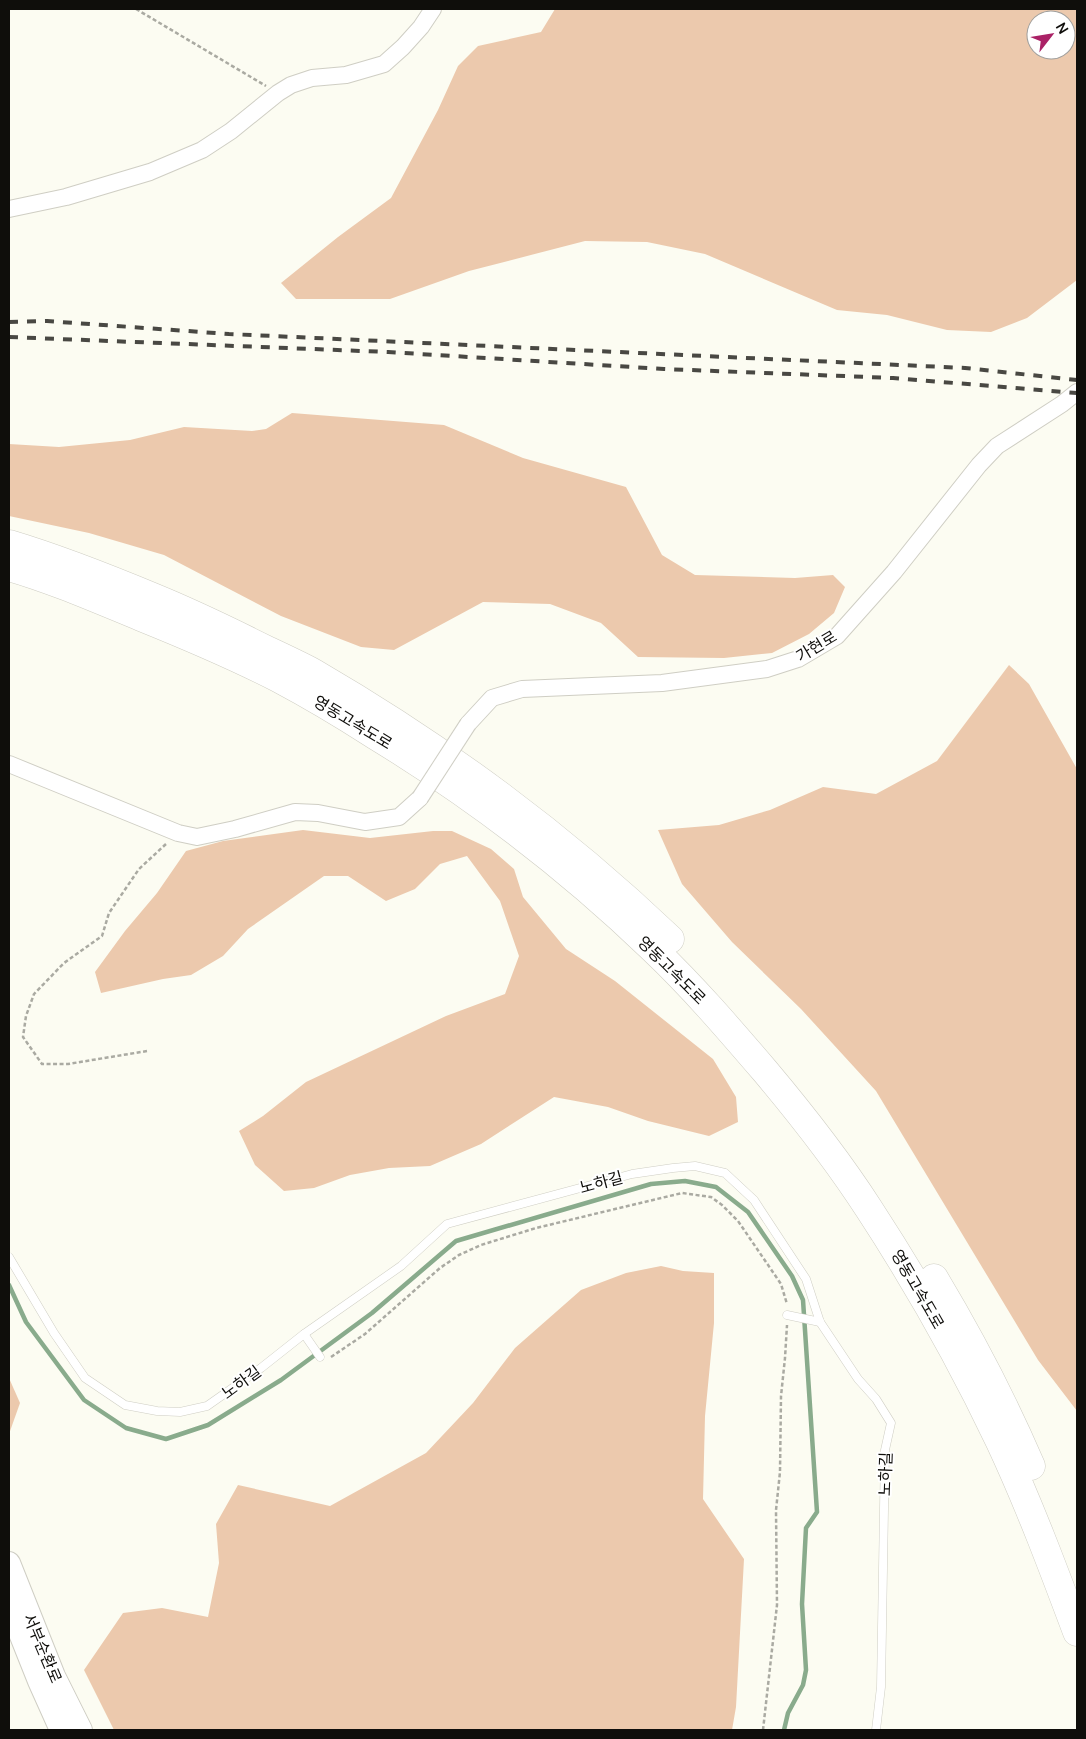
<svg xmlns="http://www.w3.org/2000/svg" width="1086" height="1739" font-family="Manrope,'Noto Sans KR',sans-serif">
  <rect width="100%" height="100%" fill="#fcfcf2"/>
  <g fill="#ecc9ad" fill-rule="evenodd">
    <path d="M555 9H1077V280L1027 318 991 332 947 330 887 315 837 310 705 254 647 242 585 241 469 271 390 299H296L281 283 338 237 391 198 438 110 458 66 478 46 541 32ZM1036 20H1066V50H1036Z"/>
    <path d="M292 413 444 425 523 458 626 487 662 555 695 575 795 578 833 575 845 587 834 613 809 634 772 653 724 658 638 657 601 623 550 604 483 602 394 650 361 647 281 616 164 555 89 533 9 516V444L59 447 130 440 184 427 252 431 266 429Z"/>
    <path d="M1009 665 1029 684 1077 769V1411L1038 1360 876 1091 801 1009 732 942 682 884 658 830 719 825 770 810 823 787 876 794 937 761Z"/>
    <path d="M303 830 370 838 433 831H452L491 849 514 869 523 897 566 949 615 981 713 1059 736 1097 738 1122 709 1136 648 1121 608 1107 554 1097 481 1144 430 1166 389 1168 350 1175 314 1188 284 1191 255 1165 239 1131 263 1116 306 1082 446 1016 505 994 519 956 500 901 467 856 440 864 415 889 386 901 348 876H324L248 929 223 956 191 975 163 979 101 993 95 972 125 931 157 893 186 851 223 841Z"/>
    <path d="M661 1266 683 1271 714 1273V1323L705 1416 703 1499 744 1559 736 1707 732 1730H114L84 1670 123 1613 162 1608 208 1617 219 1563 216 1524 238 1485 330 1506 426 1453 473 1403 515 1348 581 1290 626 1273Z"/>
    <path d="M9 1378 20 1403 9 1434Z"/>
  </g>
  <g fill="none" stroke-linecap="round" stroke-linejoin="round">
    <path stroke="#89ab8c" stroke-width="4.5" d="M9 1285 26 1322 84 1400 126 1428 166 1439 208 1425 281 1380 372 1313 456 1241 651 1184 685 1181 716 1187 748 1212 792 1276 803 1300 817 1512 806 1528 802 1604 806 1670 803 1685 788 1713 784 1730"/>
    <g stroke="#cfcec4" stroke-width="9">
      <g id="lane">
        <path d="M9 1257 54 1333 85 1378 125 1405 157 1411 180 1412 207 1406 261 1368 304 1334 401 1266 447 1224 632 1174 673 1168 695 1166 725 1173 754 1200 806 1279 820 1322 858 1379 876 1399 891 1423 885 1450 881 1687 876 1730"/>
        <path d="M787 1315 820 1322"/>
        <path d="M304 1334 320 1357"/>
      </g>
    </g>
    <g stroke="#cfcec4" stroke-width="18">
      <g id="street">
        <path d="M9 209 66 197 150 172 202 150 231 131 278 93 291 85 312 78 346 75 384 64 403 47 421 27 433 9"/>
        <path d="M468 724 492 698 522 689 662 683 767 669 798 659 837 636 894 572 979 465 997 446 1062 404 1077 392"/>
        <path d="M9 764 178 833 197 837 235 829 295 812 318 813 365 822 399 817 420 798"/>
      </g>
    </g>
    <g stroke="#cfcec4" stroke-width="24">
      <g id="secondary">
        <path d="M9 1563 54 1676 81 1730"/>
        <path d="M9 1606 39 1681 61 1730"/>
      </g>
    </g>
    <g stroke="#cfcec4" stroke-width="29">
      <g id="highway">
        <path d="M9 544C59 559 107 578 155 598 194 614 231 632 269 651 284 658 299 665 314 673 443 748 562 836 670 939"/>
        <path d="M9 567C54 580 97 599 141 617 188 636 233 655 278 678 310 695 342 714 373 734 473 795 568 867 653 949 693 987 729 1029 765 1071 802 1115 838 1161 869 1209 918 1284 962 1362 1000 1442 1029 1504 1053 1568 1077 1632"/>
        <path d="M934 1278C970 1338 1003 1401 1031 1466"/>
      </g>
    </g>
    <g stroke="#aaaaa2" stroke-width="2.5" stroke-dasharray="4 2.5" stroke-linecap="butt">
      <path d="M136 9 266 86"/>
      <path d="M147 1051 68 1064H42L23 1037 26 1016 34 994 64 963 102 936 109 913 139 869 166 844"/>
      <path d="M331 1357 365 1334 440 1268 459 1255 481 1245 536 1228 682 1193 711 1197 722 1205 738 1221 781 1284 787 1304"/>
      <path d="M763 1730 777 1605 776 1510 780 1472 781 1396 785 1358 787 1325"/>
    </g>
    <use href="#lane" stroke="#fff" stroke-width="8"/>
    <use href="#street" stroke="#fff" stroke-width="16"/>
    <use href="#secondary" stroke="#fff" stroke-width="22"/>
    <use href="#highway" stroke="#fff" stroke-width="28"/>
    <g stroke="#494843" stroke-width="4" stroke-dasharray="9 9" stroke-linecap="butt">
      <path d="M9 322 47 321 229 334 965 368 1077 380"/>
      <path d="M9 337 388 352 664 369 893 378 1077 393"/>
    </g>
    <g stroke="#cfcec4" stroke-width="18" stroke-linecap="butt">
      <path id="street-bridge" d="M420 798 468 724"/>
    </g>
    <use href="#street-bridge" stroke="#fff" stroke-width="16"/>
  </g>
  <g text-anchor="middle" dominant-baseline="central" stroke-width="4" stroke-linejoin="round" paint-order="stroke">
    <g font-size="16" fill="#0f0e0b" stroke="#fff">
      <text transform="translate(816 646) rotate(-31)">가현로</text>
      <text transform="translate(353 722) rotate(31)">영동고속도로</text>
      <text transform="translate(672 970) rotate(45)">영동고속도로</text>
      <text transform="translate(601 1182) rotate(-15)">노하길</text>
      <text transform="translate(918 1289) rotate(60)">영동고속도로</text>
      <text transform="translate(241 1382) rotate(-36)">노하길</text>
      <text transform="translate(885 1474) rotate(-88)">노하길</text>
      <text transform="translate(43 1648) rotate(67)">서부순환로</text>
    </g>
  </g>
  <rect width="1086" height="1739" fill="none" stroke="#0f0e0b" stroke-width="20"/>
  <g transform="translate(1051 35) rotate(59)"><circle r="24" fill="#ffffff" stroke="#9f9f9d"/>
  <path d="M0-4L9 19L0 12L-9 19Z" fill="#aa2166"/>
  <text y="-8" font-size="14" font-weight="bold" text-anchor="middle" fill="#0f0e0b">N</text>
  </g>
</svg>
